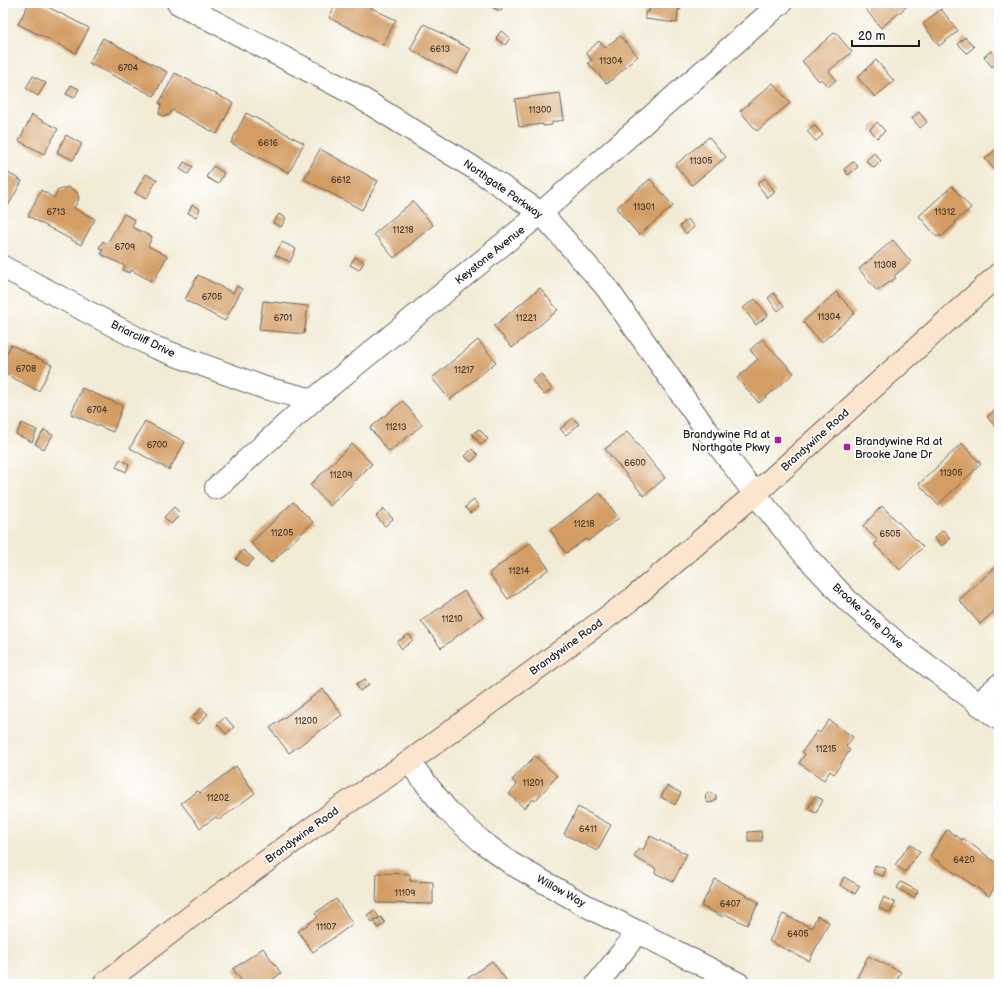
<svg xmlns="http://www.w3.org/2000/svg" width="1002" height="987" font-family="'Balsamiq Sans',sans-serif">
  <rect width="100%" height="100%" fill="#fff"/>
  <filter id="ink" filterUnits="userSpaceOnUse"><feTurbulence type="fractalNoise" baseFrequency=".025" numOctaves="2"/><feDisplacementMap in="SourceGraphic" scale="8" xChannelSelector="R" yChannelSelector="G"/><feConvolveMatrix kernelMatrix="1 2 1 2 8 2 1 2 1" color-interpolation-filters="sRGB"/></filter>
  <filter id="wash" filterUnits="userSpaceOnUse"><feTurbulence type="fractalNoise" baseFrequency=".012" numOctaves="4" result="noise"/><feDisplacementMap in="SourceGraphic" scale="16" xChannelSelector="R" yChannelSelector="G"/><feGaussianBlur stdDeviation="0.9" result="paint"/><feColorMatrix in="noise" values="0 0 0 0 0 0 0 0 0 0 0 0 0 0 0 0 0 1.4 0 .05"/><feComposite in="paint" operator="in"/></filter>
  <g filter="url(#wash)">
    <rect width="100%" height="100%" fill="#f2ebd5"/>
    <g id="blocks">
      <g fill="#d39d63">
        <path d="M3 3H10L3 17Z"/>
        <path d="M29 3H40L89 28 76 53 18 24Z"/>
        <path d="M336 3H374L371 8 396 20 383 45 329 18Z"/>
        <path d="M495 3H505L501 11 493 8Z"/>
        <path d="M650 3H681L680 10H678L677 23 645 19V12H649Z"/>
        <path d="M870 3H911L881 28 864 7Z"/>
        <path d="M941 9 958 31 939 46 923 24Z"/>
        <path d="M424 24 470 49 457 74 410 49Z"/>
        <path d="M501 31 510 38 505 45 496 38Z"/>
        <path d="M835 32 852 52 829 71 836 80 828 87 821 79 819 81 802 61Z"/>
        <path d="M620 36 638 56 607 84 588 63 592 60 586 53 599 41 605 48Z"/>
        <path d="M965 37 974 47 967 53 958 44Z"/>
        <path d="M103 38 167 72 154 96 89 63Z"/>
        <path d="M991 51 999 61 992 67 984 57Z"/>
        <path d="M876 60 894 81 875 97 857 77Z"/>
        <path d="M175 73 233 103 217 134 172 110 169 115 163 116 159 114 161 104 159 103Z"/>
        <path d="M33 76 46 83 38 96 26 88Z"/>
        <path d="M773 83 790 103 757 131 740 111Z"/>
        <path d="M71 85 79 89 74 98 66 94Z"/>
        <path d="M560 93 564 120 552 122V125L543 126V124L519 127 515 99Z"/>
        <path d="M919 112 927 122 920 128 912 118Z"/>
        <path d="M246 113 304 143 289 173 231 143Z"/>
        <path d="M32 115 58 129 44 154 19 141Z"/>
        <path d="M877 122 885 131 877 138 870 129Z"/>
        <path d="M814 125 823 135 816 141 807 131Z"/>
        <path d="M66 135 82 144 73 160 57 152Z"/>
        <path d="M709 137 726 157 692 185 675 165Z"/>
        <path d="M999 147V175L985 159Z"/>
        <path d="M320 149 378 181 362 210 304 179Z"/>
        <path d="M874 153 881 161 874 168 866 161Z"/>
        <path d="M854 161 858 167 848 175 844 169Z"/>
        <path d="M184 162 193 167 188 174 180 169Z"/>
        <path d="M213 166 224 173 218 184 206 177Z"/>
        <path d="M3 170 22 181 8 206 3 203Z"/>
        <path d="M146 174 157 180 146 199 135 193Z"/>
        <path d="M765 178 775 192 768 198 757 184Z"/>
        <path d="M650 179 673 206 639 235 616 208Z"/>
        <path d="M952 186 971 208 955 221 956 223 941 237 940 235 937 237 919 216Z"/>
        <path d="M68 187 77 192 79 199 74 208 95 219 81 245 28 216 41 190 54 198 58 190Z"/>
        <path d="M413 201 433 225 394 258 374 234Z"/>
        <path d="M192 205 200 209 196 217 188 213Z"/>
        <path d="M124 214 135 220 132 227 152 237 148 246 167 256 153 282 131 270 129 273 123 270 125 266 101 254 103 250 99 248 103 241 107 244Z"/>
        <path d="M279 214 286 218 281 227 273 223Z"/>
        <path d="M688 219 694 227 686 234 680 226Z"/>
        <path d="M893 240 911 262 894 276 896 278 877 291 859 269Z"/>
        <path d="M282 242 296 249 290 262 275 255Z"/>
        <path d="M355 257 364 262 359 270 350 265Z"/>
        <path d="M198 275 233 293 237 286 242 289 225 321 185 300Z"/>
        <path d="M540 288 558 310 512 348 494 326Z"/>
        <path d="M836 292 855 313 821 343 803 322Z"/>
        <path d="M774 293 784 306 778 311 768 298Z"/>
        <path d="M755 299 768 315 756 325 743 308Z"/>
        <path d="M263 301 308 306 304 334 259 330Z"/>
        <path d="M762 339 794 373 759 403 737 378 758 359 750 350Z"/>
        <path d="M478 340 496 362 450 400 432 378Z"/>
        <path d="M11 345 52 365 39 391 3 373V361Z"/>
        <path d="M541 374 552 389 544 395 532 381Z"/>
        <path d="M82 388 123 406 113 432 71 414Z"/>
        <path d="M403 401 422 425 389 452 370 428Z"/>
        <path d="M999 406V431L987 417Z"/>
        <path d="M573 418 579 424 566 435 560 429Z"/>
        <path d="M145 421 185 442 169 470 130 448Z"/>
        <path d="M22 423 37 430 32 442 16 434Z"/>
        <path d="M479 429 488 439 481 445 472 434Z"/>
        <path d="M44 430 53 435 44 449 35 444Z"/>
        <path d="M627 432 665 478 644 496 605 449Z"/>
        <path d="M962 443 981 464 938 505 919 484Z"/>
        <path d="M352 444 372 464 330 506 310 485Z"/>
        <path d="M472 449 478 455 471 462 465 456Z"/>
        <path d="M120 459 129 464 126 472 116 467Z"/>
        <path d="M600 493 619 518 588 541 586 539 566 553 550 530Z"/>
        <path d="M474 500 479 507 470 513 465 507Z"/>
        <path d="M293 502 313 522 271 563 251 543Z"/>
        <path d="M882 506 923 547 900 570 874 544 878 541 863 526Z"/>
        <path d="M174 507 181 514 171 524 164 517Z"/>
        <path d="M384 509 393 519 385 526 376 516Z"/>
        <path d="M943 530 950 538 942 546 934 538Z"/>
        <path d="M530 543 549 569 508 599 489 573Z"/>
        <path d="M243 550 254 559 247 567 236 559Z"/>
        <path d="M999 564V607L980 624 959 600Z"/>
        <path d="M464 591 483 617 441 648 421 621Z"/>
        <path d="M409 634 413 640 402 649 397 642Z"/>
        <path d="M365 679 369 685 360 691 356 684Z"/>
        <path d="M323 689 342 715 289 753 270 728Z"/>
        <path d="M201 708 208 714 199 724 192 718Z"/>
        <path d="M225 717 234 727 226 734 217 724Z"/>
        <path d="M829 720 853 737 846 747 850 750 834 774 830 771 824 780 799 763 805 754 802 752 817 731 820 733Z"/>
        <path d="M535 756 557 776 535 801 533 799 524 808 509 794 517 785 512 780Z"/>
        <path d="M236 766 255 793 219 820 216 817 200 828 181 803 198 791 200 793Z"/>
        <path d="M667 786 681 793 675 805 661 797Z"/>
        <path d="M708 792 716 795V800L713 802 708 803 706 800 705 796Z"/>
        <path d="M815 796 823 800 816 813 808 809Z"/>
        <path d="M578 807 611 825 597 851 564 834Z"/>
        <path d="M947 830 962 840 963 838 999 865V881L989 896 930 856Z"/>
        <path d="M761 831 762 841H748V832Z"/>
        <path d="M650 836 687 854 673 882 655 873 656 869 634 857 639 848 643 850Z"/>
        <path d="M910 844 920 852 905 872 895 865Z"/>
        <path d="M875 865 886 869 883 876 873 873Z"/>
        <path d="M377 873 410 874V881L433 882V904L376 903Z"/>
        <path d="M844 877 860 886 855 894 840 885Z"/>
        <path d="M715 879 759 902 747 925 725 914 723 917 701 906Z"/>
        <path d="M901 882 918 891 914 898 897 888Z"/>
        <path d="M884 897 895 903 890 913 879 908Z"/>
        <path d="M336 899 353 924 313 952 298 931 318 917 315 913Z"/>
        <path d="M374 910 379 917 372 922 367 915Z"/>
        <path d="M783 914 812 928 817 916 829 922 809 961 769 941Z"/>
        <path d="M381 917 385 923 378 928 374 922Z"/>
        <path d="M263 948 281 973 267 984H244L233 969Z"/>
        <path d="M868 956 901 972 895 984H859L855 982Z"/>
        <path d="M492 961 509 984H466L464 981Z"/>
      </g>
    </g>
  </g>
  <g filter="url(#ink)">
    <use href="#blocks" fill-opacity="0" stroke="#67645d" stroke-width="1"/>
    <g fill="none" stroke-linecap="round" stroke-linejoin="round">
      <g stroke="#67645d" stroke-width="24">
        <g id="street">
          <path d="M178 3 356 95 482 173 541 213 606 287 705 428 755 494 804 554 848 601 895 641 999 719"/>
          <path d="M3 267 154 347 265 388 313 400"/>
          <path d="M216 488 313 400 541 213 781 3"/>
          <path d="M978 704 999 685"/>
          <path d="M409 762 447 810 481 841 512 864 583 904 739 984"/>
          <path d="M597 984 638 932"/>
        </g>
      </g>
      <g stroke="#67645d" stroke-width="24">
        <path id="secondary" d="M104 984 202 908 338 809 409 762 632 599 755 494 999 274"/>
      </g>
      <use href="#street" stroke="#fff" stroke-width="22"/>
      <use href="#secondary" stroke="#fbe5cf" stroke-width="22"/>
    </g>
  </g>
  <g fill="#b5179e" stroke="#fff" stroke-width="1.5">
    <rect x="774" y="436" width="8" height="8" rx="2"/>
    <rect x="843" y="443" width="8" height="8" rx="2"/>
  </g>
  <g text-anchor="middle" dominant-baseline="central" stroke-width="3.5" stroke-linejoin="round" paint-order="stroke">
    <g font-size="9" fill="#4a3c2e">
      <text x="440" y="49">6613</text>
      <text x="611" y="61">11304</text>
      <text x="128" y="68">6704</text>
      <text x="540" y="110">11300</text>
      <text x="268" y="143">6616</text>
      <text x="701" y="161">11305</text>
      <text x="341" y="180">6612</text>
      <text x="644" y="207">11301</text>
      <text x="56" y="212">6713</text>
      <text x="945" y="212">11312</text>
      <text x="403" y="230">11218</text>
      <text x="125" y="247">6709</text>
      <text x="885" y="265">11308</text>
      <text x="212" y="297">6705</text>
      <text x="829" y="317">11304</text>
      <text x="283" y="318">6701</text>
      <text x="526" y="318">11221</text>
      <text x="26" y="369">6708</text>
      <text x="464" y="370">11217</text>
      <text x="97" y="410">6704</text>
      <text x="396" y="427">11213</text>
      <text x="157" y="445">6700</text>
      <text x="635" y="463">6600</text>
      <text x="951" y="473">11305</text>
      <text x="341" y="475">11209</text>
      <text x="584" y="524">11218</text>
      <text x="282" y="533">11205</text>
      <text x="890" y="534">6505</text>
      <text x="519" y="571">11214</text>
      <text x="452" y="619">11210</text>
      <text x="306" y="721">11200</text>
      <text x="826" y="749">11215</text>
      <text x="533" y="783">11201</text>
      <text x="218" y="798">11202</text>
      <text x="588" y="829">6411</text>
      <text x="964" y="860">6420</text>
      <text x="405" y="893">11109</text>
      <text x="730" y="904">6407</text>
      <text x="326" y="927">11107</text>
      <text x="798" y="934">6405</text>
    </g>
    <g font-size="11" fill="#1c1c1c" stroke="#fff">
      <text transform="translate(503 189) rotate(35)">Northgate Parkway</text>
      <text transform="translate(490 255) rotate(-39)">Keystone Avenue</text>
      <text transform="translate(143 339) rotate(26)">Briarcliff Drive</text>
      <text transform="translate(815 440) rotate(-42)">Brandywine Road</text>
      <text transform="translate(868 616) rotate(42)">Brooke Jane Drive</text>
      <text transform="translate(566 647) rotate(-36)">Brandywine Road</text>
      <text transform="translate(302 835) rotate(-36)">Brandywine Road</text>
      <text transform="translate(561 891) rotate(29)">Willow Way</text>
    </g>
    <g font-size="11" fill="#1c1c1c" stroke="#fff" text-anchor="end">
      <text x="770" y="434">Brandywine Rd at<tspan x="770" dy="13">Northgate Pkwy</tspan></text>
      <text x="855" y="441" text-anchor="start">Brandywine Rd at<tspan x="855" dy="13">Brooke Jane Dr</tspan></text>
    </g>
  </g>
  <rect width="1002" height="987" fill="none" stroke="#fff" stroke-width="16"/>
  <path d="M852 40v6h67v-6" fill="none" stroke="#1c1c1c" stroke-width="2"/>
  <text x="858" y="40" font-size="12" fill="#1c1c1c" stroke="#ffffff" stroke-width="3" paint-order="stroke">20 m</text>
</svg>
